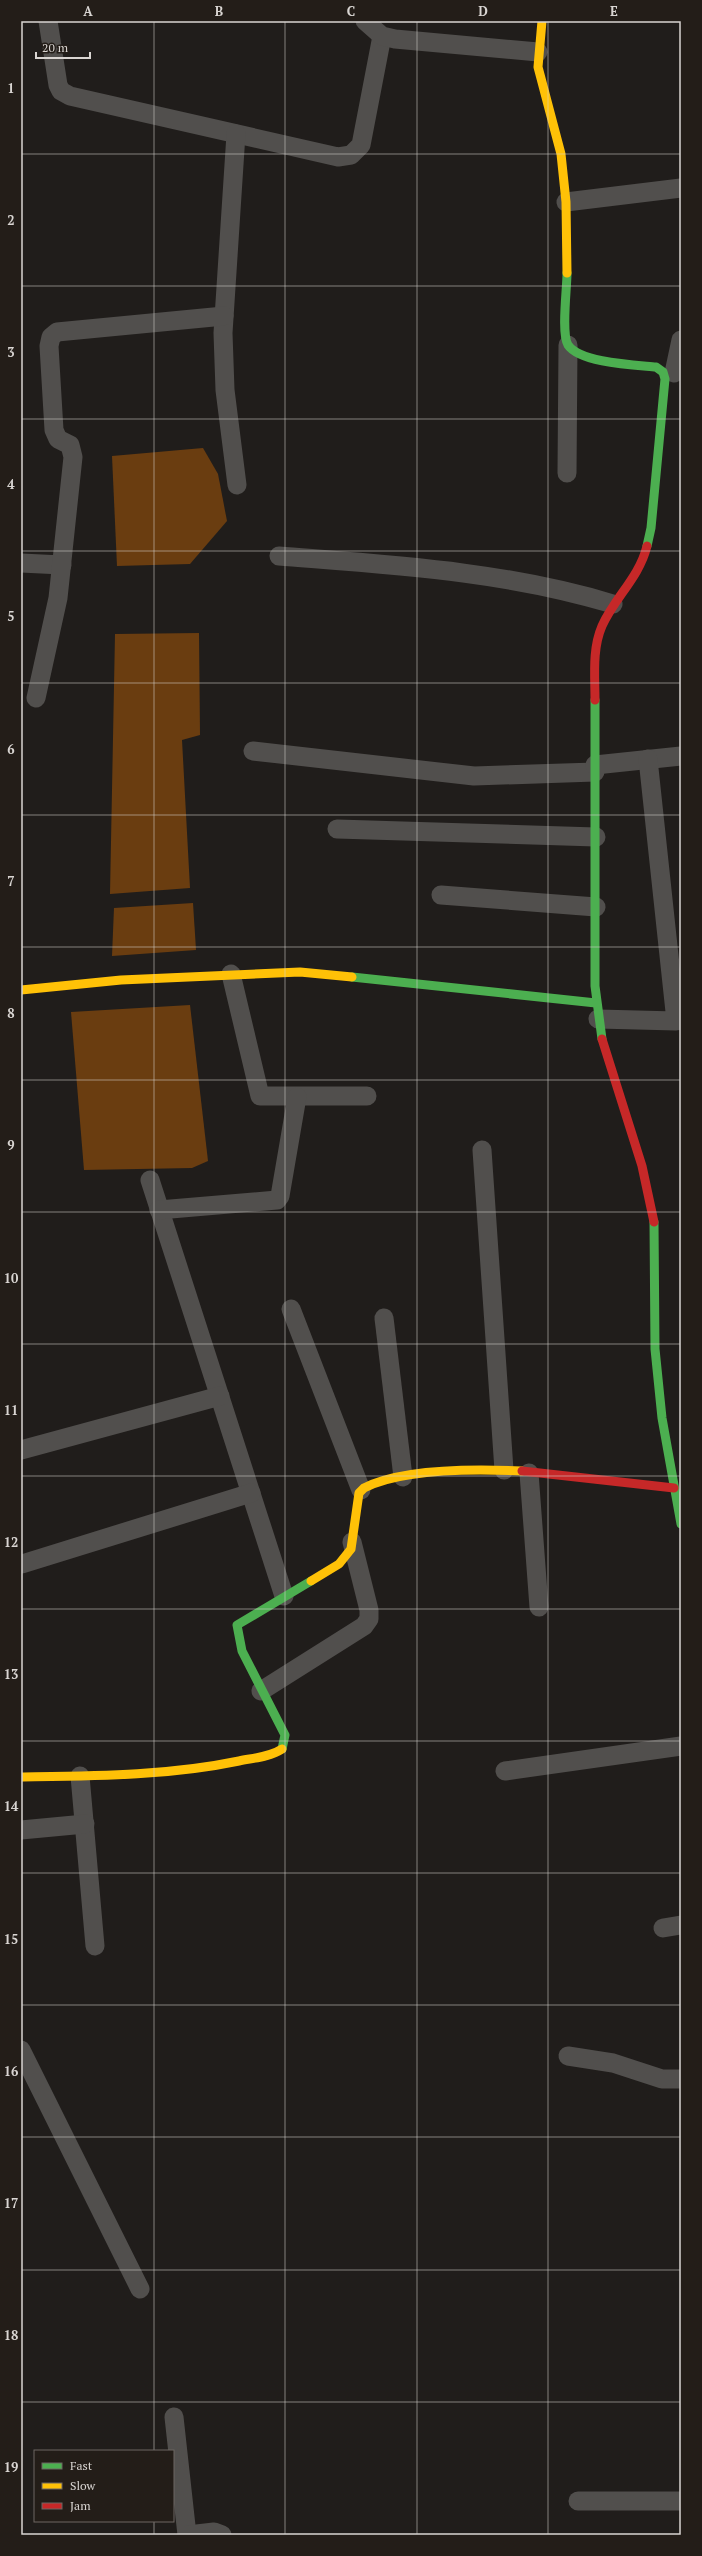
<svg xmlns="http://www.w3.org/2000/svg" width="702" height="2556" font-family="'PT Serif',serif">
  <rect width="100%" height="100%" fill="#201d1b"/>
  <g fill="#6a3d10">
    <path d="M203 448 218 474 227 521 190 564 117 566 112 456Z"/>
    <path d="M199 633 200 735 182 740 190 888 110 894 115 634Z"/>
    <path d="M193 903 196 950 112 956 114 908Z"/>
    <path d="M190 1005 208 1161 192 1168 84 1170 71 1012Z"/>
  </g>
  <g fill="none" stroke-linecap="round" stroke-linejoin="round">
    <g stroke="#514f4d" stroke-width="19">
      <path d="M48 21 58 85 61 91 70 96 338 157 351 155 361 145 382 36"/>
      <path d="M365 21 382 36 395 39 538 52"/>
      <path d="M236 134 223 333 225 390 237 485"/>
      <path d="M566 202 681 188"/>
      <path d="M674 373 681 340"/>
      <path d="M567 473 568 345"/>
      <path d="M279 556C392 565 504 571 613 604"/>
      <path d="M21 563 62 565"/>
      <path d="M36 698 58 598 73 457 70 445 58 439 54 430 49 346 51 337 57 332 224 316"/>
      <path d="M253 751 474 776 595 772"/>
      <path d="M595 765 681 756"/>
      <path d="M337 829 596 837"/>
      <path d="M441 895 596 907"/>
      <path d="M231 974 260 1096H367"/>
      <path d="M598 1019 676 1021 648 759"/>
      <path d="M482 1150 504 1470"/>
      <path d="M150 1180 284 1596"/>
      <path d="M159 1210 277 1200 280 1196 297 1097"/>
      <path d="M291 1309 361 1490"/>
      <path d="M384 1318 403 1477"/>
      <path d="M21 1450 220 1396"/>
      <path d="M529 1473 539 1607"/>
      <path d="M22 1564 251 1493"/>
      <path d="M261 1691 364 1626 369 1619V1610L352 1542"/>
      <path d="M505 1771 681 1746"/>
      <path d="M80 1776 95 1946"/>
      <path d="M21 1830 85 1824"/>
      <path d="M663 1928 681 1925"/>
      <path d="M21 2050 140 2289"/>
      <path d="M568 2056 613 2063 662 2079H681"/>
      <path d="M174 2417 187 2535"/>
      <path d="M578 2501H681"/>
      <path d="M188 2535 214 2532 222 2535"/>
    </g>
    <g stroke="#4caf50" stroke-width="9">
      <path d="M567 273C567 289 561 334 568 345 580 363 636 365 656 367L663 372 665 379 651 528 647 546"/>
      <path d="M595 700V986L602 1039"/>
      <path d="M352 977 596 1003"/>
      <path d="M654 1222 655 1349 662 1418 681 1524"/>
      <path d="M282 1749 285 1735 242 1651 237 1625 311 1581"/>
    </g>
    <g stroke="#ffc107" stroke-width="9">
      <path d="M542 21 538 67 561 154 566 202 567 273"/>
      <path d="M21 990 121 980 300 972 352 977"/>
      <path d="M311 1581 339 1564 351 1549 359 1493 364 1488C403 1468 478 1469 522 1471"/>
      <path d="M21 1777C94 1776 167 1776 239 1761 253 1758 270 1757 282 1749"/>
    </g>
    <g stroke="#c62828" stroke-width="9">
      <path d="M595 700C595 676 592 649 602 626 615 597 639 578 647 546"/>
      <path d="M602 1039 642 1166 654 1222"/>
      <path d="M522 1471 674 1488"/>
    </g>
  </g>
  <path fill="none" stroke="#d9d5d2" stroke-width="1" stroke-opacity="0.55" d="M154 21V2451M285 21V2535M417 21V2535M548 21V2535M21 154H681M21 286H681M21 419H681M21 551H681M21 683H681M21 815H681M21 947H681M21 1080H681M21 1212H681M21 1344H681M21 1476H681M21 1609H681M21 1741H681M21 1873H681M21 2005H681M21 2137H681M21 2270H681M21 2402H681M154 2521V2535"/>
  <rect width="702" height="2556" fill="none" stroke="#231d18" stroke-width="44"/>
  <rect x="34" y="2450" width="140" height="72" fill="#231d18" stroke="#6c6762"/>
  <rect x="42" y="2463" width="20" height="6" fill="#4caf50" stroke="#6c6762"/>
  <text x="70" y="2470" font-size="12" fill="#d9d5d2">Fast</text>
  <rect x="42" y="2483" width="20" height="6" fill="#ffc107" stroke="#6c6762"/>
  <text x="70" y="2490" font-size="12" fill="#d9d5d2">Slow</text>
  <rect x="42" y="2503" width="20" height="6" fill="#c62828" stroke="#6c6762"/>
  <text x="70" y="2510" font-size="12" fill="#d9d5d2">Jam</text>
  <path d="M36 52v6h54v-6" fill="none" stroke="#d9d5d2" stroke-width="2"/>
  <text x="42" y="52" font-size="12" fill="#d9d5d2" stroke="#231d18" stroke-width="3" paint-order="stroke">20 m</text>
  <rect x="22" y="22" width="658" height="2512" fill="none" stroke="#d9d5d2" stroke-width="1.5"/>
  <g font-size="13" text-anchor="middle" font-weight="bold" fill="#d9d5d2">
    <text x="88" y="16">A</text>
    <text x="219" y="16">B</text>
    <text x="351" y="16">C</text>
    <text x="483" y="16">D</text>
    <text x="614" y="16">E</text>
    <text x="11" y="93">1</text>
    <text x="11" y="225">2</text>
    <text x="11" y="357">3</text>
    <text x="11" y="489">4</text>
    <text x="11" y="621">5</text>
    <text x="11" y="754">6</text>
    <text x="11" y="886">7</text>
    <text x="11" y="1018">8</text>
    <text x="11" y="1150">9</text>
    <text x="11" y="1283">10</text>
    <text x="11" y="1415">11</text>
    <text x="11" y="1547">12</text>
    <text x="11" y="1679">13</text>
    <text x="11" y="1811">14</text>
    <text x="11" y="1944">15</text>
    <text x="11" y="2076">16</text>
    <text x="11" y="2208">17</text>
    <text x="11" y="2340">18</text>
    <text x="11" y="2472">19</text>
  </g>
</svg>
